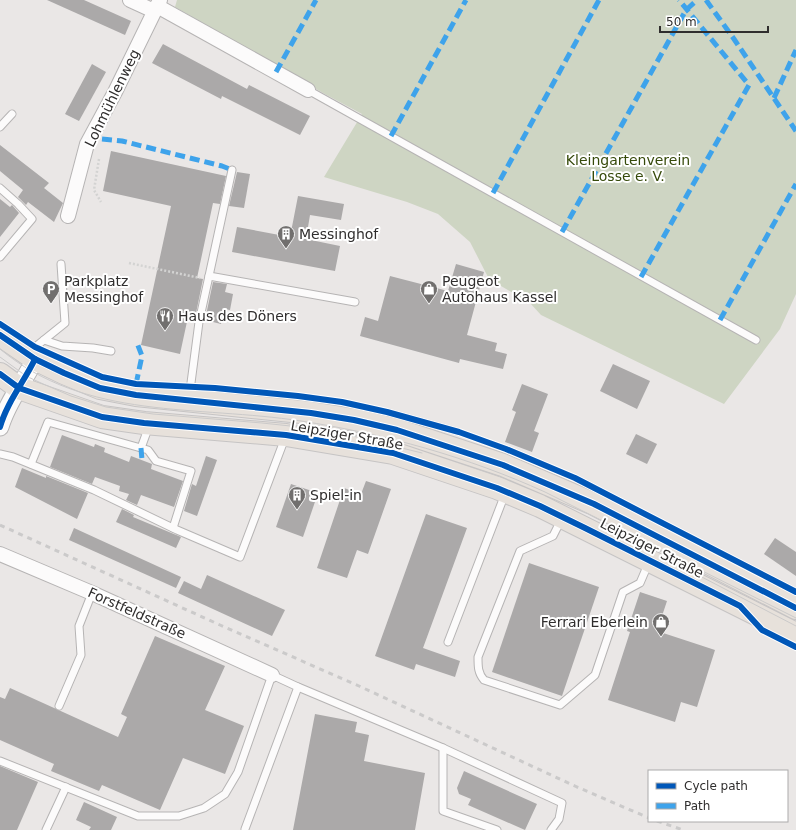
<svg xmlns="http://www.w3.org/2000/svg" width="796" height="830" font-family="'DejaVu Sans',sans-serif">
  <rect width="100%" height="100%" fill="#eae7e6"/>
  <path fill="#ced5c3" d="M177 0H796V294L780 329 724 404 541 315 530 303 489 279 470 242 438 214 407 202 324 177 362 114 323 93 175 7Z"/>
  <g fill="#aba9a9">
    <path d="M47 0H84L131 21 125 35Z"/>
    <path d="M163 44 247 89 249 85 310 116 300 135 222 96 221 99 152 63Z"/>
    <path d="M92 64 106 72 79 121 65 114Z"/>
    <path d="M0 145 49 183 44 188 63 203 54 222 28 202 26 205 18 197 23 190 0 171Z"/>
    <path d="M111 151 226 176 220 204 213 203 197 278 203 279 195 318 188 317 180 354 141 345 171 206 103 191Z"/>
    <path d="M237 172 250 174 244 208 229 206Z"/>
    <path d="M298 196 344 204 341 220 310 215 306 239 340 246 335 271 232 252 237 227 290 237Z"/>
    <path d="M0 199 10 207 12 205 19 213 0 237Z"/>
    <path d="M456 264 484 272 467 335 497 343 495 351 507 354 503 369 460 359 459 363 360 336 365 317 378 321 390 276 448 291Z"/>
    <path d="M213 282 227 284 225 292 233 294 230 310 224 309 221 324 205 320Z"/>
    <path d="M613 364 650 381 637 409 600 391Z"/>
    <path d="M522 384 548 394 534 431 539 433 532 452 505 442 516 412 512 410Z"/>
    <path d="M636 434 657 444 647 464 626 454Z"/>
    <path d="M62 435 94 447 95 444 105 448 104 452 129 462 131 456 152 464 151 469 183 481 174 507 141 495 137 505 126 500 129 494 119 491 120 486 95 477 92 484 50 467Z"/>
    <path d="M206 456 217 460 197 516 184 511 192 484 196 486Z"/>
    <path d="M22 468 46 478V476L88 493 77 519 15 487Z"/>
    <path d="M366 481 391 489 368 554 357 550 347 578 317 568 344 488 361 494Z"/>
    <path d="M291 484 318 493 303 537 276 527Z"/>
    <path d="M122 509 134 515 133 517 181 537 176 548 116 522Z"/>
    <path d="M426 514 467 528 423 648 460 661 455 677 416 664 414 670 375 656Z"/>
    <path d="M74 528 181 577 176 588 69 540Z"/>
    <path d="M775 538 796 552V576L764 554Z"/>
    <path d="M529 563 599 587 562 696 492 672Z"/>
    <path d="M207 575 285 610 272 636 178 593 184 581 201 589Z"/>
    <path d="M640 592 667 601 657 631 715 650 697 707 681 702 675 722 608 700 630 632 627 631Z"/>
    <path d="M155 636 225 666 205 710 244 726 225 774 183 758 160 810 102 785 99 791 51 771 54 764 0 740V697L5 699 10 688 118 737 127 717 121 714Z"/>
    <path d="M315 714 357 722 355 732 369 735 364 761 425 773 415 830H293Z"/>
    <path d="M0 766 38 782 17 830H0Z"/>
    <path d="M464 771 537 804 525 830 468 805 471 799 459 794 457 788Z"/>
    <path d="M84 802 117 817 111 830H89L91 827 76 820Z"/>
  </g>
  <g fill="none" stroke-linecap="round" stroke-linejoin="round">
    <g stroke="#b6b4b4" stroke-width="9">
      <g id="service">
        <path d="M308 90 756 340"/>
        <path d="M0 127 12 114"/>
        <path d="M0 188 18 204 32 219 0 257"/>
        <path d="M209 276 355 302"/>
        <path d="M44 340 62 346 93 348 111 351"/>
        <path d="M29 352 65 323 61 264"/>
        <path d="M189 398 199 322 232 170"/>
        <path d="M141 448 149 426"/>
        <path d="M0 454 13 457 94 490 177 530 240 557 285 438"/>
        <path d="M31 464 48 422 148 450 156 461 191 471 173 528"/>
        <path d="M562 518 553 536 520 551 478 657C478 667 478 673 484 680L560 705 595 675 623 592 640 583 649 562"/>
        <path d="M448 642 505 494"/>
        <path d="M59 706 81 655 79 626 92 593"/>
        <path d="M443 748V811L497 830"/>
        <path d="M0 761 138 816H179L204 808 225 794 238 772 272 675 298 687 443 748 562 803 559 819 551 830"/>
        <path d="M245 829 298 687"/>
        <path d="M46 830 66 787"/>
      </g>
    </g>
    <g stroke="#b6b4b4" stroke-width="16">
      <g id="minor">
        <path d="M130 0 154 11"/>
        <path d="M157 6 308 90"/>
        <path d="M68 216 87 144 115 92 160 0"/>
        <path d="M0 554 92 593 272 675"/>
      </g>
    </g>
    <g stroke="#b6b4b4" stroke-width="19">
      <path id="tertiary" d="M0 427C7 402 24 382 35 359"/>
    </g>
    <g stroke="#c6c4c4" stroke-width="24">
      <g id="primary">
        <path d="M0 335 35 359 64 373 100 388 136 395 311 413 354 420 397 430 503 465 594 504 796 608"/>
        <path d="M0 374 19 388 102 417 144 423 286 435 393 453 497 488 540 506 796 634"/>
      </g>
    </g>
    <g stroke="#d3d3d2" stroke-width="2.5" stroke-dasharray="2 2" stroke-linecap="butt">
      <path d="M99 159 94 190 101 202"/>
      <path d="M129 263 200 278"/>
    </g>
    <use href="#service" stroke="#fcfbfb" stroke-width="7"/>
    <use href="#minor" stroke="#fcfbfb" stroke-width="14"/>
    <use href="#tertiary" stroke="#fcfbfb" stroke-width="17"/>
    <use href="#primary" stroke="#e7e1db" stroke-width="22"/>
    <g stroke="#cbcaca" stroke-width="1">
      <path d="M0 349C86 421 198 405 301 421 385 434 468 457 545 492L796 618"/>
      <path d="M0 357 26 376 41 383 71 396 106 407 153 414 262 423 300 427 357 437 422 453"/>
      <path d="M673 562 796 626"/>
    </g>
    <g stroke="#cbcaca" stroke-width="3" stroke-dasharray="5 5" stroke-linecap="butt">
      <path d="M0 525 220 625 359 686 577 787 649 818"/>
      <path d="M657 821 683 830"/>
    </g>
    <g stroke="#3ea3eb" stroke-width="5" stroke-dasharray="10 5" stroke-linecap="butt">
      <path d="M706 0 734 39 796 131"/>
      <path d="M276 72 316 0"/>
      <path d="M774 98 796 50"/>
      <path d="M391 136 466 0"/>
      <path d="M102 139 122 141 222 166 232 170"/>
      <path d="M493 193 599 0"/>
      <path d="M562 232 686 10 697 0"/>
      <path d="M641 277 749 85 679 0"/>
      <path d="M720 320 796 184"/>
      <path d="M136 384 142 356 137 343"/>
      <path d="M141 448 142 460"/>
    </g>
    <g stroke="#fff" stroke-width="8">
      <g id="cycleway">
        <path d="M0 324 35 347 102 377 136 384 215 388 298 396 342 402 387 412 459 432 506 449 575 478 796 592"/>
        <path d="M0 335 35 359 64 373 100 388 136 395 311 413 354 420 397 430 503 465 594 504 796 608"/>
        <path d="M0 374 19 388 102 417 144 423 286 435 393 453 497 488 540 506 585 528 740 606 762 630 796 647"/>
        <path d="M0 427C7 402 24 382 35 359"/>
      </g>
    </g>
    <use href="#cycleway" stroke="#0057b8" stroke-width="6"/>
  </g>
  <defs>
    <g id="building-pin" transform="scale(0.9)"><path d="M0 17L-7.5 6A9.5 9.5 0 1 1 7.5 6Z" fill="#716f6e" stroke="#fff"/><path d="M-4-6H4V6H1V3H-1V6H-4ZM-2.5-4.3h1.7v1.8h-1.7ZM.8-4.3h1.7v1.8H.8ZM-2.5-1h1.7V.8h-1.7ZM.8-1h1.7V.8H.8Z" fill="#fff"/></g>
    <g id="parking-pin" transform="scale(0.9)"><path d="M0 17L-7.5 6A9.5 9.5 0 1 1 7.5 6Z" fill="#716f6e" stroke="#fff"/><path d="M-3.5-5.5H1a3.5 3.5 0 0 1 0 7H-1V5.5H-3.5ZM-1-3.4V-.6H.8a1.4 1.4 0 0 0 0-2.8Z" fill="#fff"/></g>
    <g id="shop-pin" transform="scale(0.9)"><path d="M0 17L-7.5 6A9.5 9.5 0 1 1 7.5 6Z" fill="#716f6e" stroke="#fff"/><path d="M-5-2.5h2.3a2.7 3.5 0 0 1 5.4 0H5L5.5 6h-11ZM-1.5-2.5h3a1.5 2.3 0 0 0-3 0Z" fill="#fff"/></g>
    <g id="restaurant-pin" transform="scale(0.9)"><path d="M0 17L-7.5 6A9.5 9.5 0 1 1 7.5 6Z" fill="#716f6e" stroke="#fff"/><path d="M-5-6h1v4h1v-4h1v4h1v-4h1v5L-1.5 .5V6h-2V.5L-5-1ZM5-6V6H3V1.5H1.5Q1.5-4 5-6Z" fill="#fff"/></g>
  </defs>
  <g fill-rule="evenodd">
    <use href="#building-pin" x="286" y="234"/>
    <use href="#parking-pin" x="51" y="289"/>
    <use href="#shop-pin" x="429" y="289"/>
    <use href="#restaurant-pin" x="165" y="316"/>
    <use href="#building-pin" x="297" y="495"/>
    <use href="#shop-pin" x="661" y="622"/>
  </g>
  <g text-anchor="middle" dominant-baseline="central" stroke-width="4" stroke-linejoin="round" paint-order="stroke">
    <g font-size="14" fill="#302e2e" stroke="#fff">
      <text transform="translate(112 98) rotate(-64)">Lohmühlenweg</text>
      <text transform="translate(347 435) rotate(10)">Leipziger Straße</text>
      <text transform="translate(652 548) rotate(27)">Leipziger Straße</text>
      <text transform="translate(137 613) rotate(24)">Forstfeldstraße</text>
    </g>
    <g font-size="14" fill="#364a0a" stroke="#fff">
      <text x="628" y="160">Kleingartenverein<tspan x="628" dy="16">Losse e. V.</tspan></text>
    </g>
    <g font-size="14" fill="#302e2e" stroke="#fff" text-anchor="start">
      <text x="299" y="234">Messinghof</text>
      <text x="64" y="281">Parkplatz<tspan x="64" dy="16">Messinghof</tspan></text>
      <text x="442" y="281">Peugeot<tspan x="442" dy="16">Autohaus Kassel</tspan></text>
      <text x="178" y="316">Haus des Döners</text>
      <text x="310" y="495">Spiel-in</text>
      <text x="648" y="622" text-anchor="end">Ferrari Eberlein</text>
    </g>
  </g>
  <rect x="648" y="770" width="140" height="52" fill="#ffffff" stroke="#acabab"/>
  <rect x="656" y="783" width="20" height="6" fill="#0057b8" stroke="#acabab"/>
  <text x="684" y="790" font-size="12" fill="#302e2e">Cycle path</text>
  <rect x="656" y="803" width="20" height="6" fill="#3ea3eb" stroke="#acabab"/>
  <text x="684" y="810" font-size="12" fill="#302e2e">Path</text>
  <path d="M660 26v6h108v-6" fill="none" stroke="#302e2e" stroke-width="2"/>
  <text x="666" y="26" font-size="12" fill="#302e2e" stroke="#ffffff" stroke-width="3" paint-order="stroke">50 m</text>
</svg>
